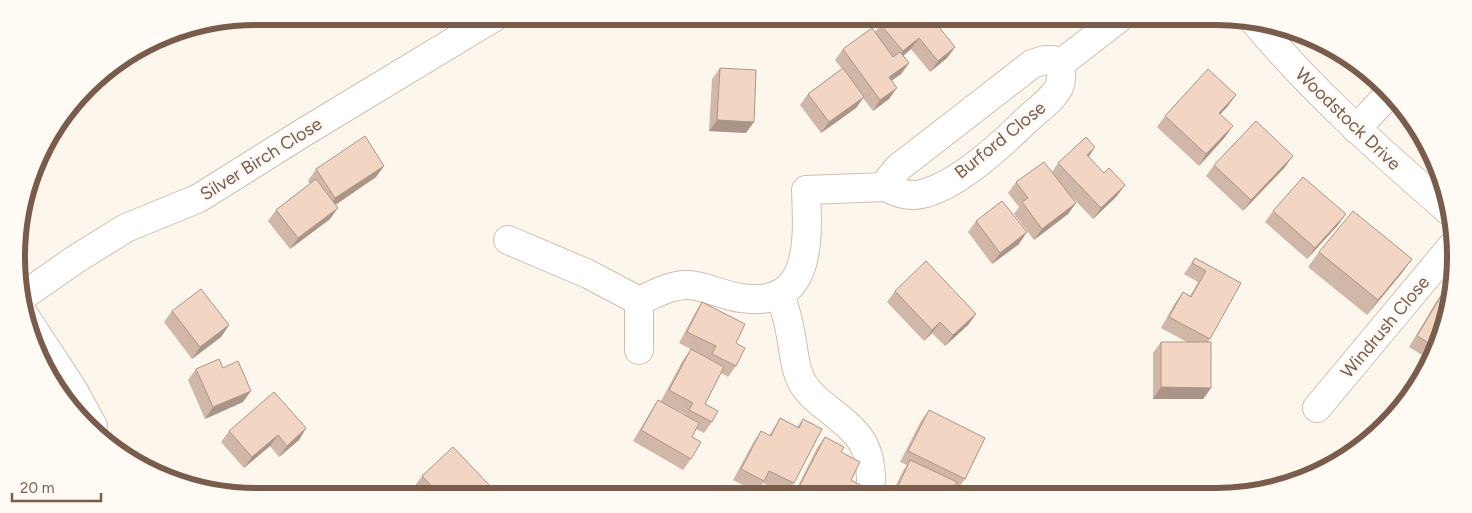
<svg xmlns="http://www.w3.org/2000/svg" width="1472" height="513" font-family="Figtree,sans-serif">
  <rect width="100%" height="100%" fill="#fdf6ec"/>
  <g fill="none" stroke-linecap="round" stroke-linejoin="round">
    <g stroke="#d1beb0" stroke-width="30">
      <g id="street">
        <path d="M1254 21C1312 91 1380 151 1449 211"/>
        <path d="M1045 60H1053L1060 64C1061 72 1062 80 1059 87 1053 99 1040 108 1030 117 1003 143 959 185 922 194 910 197 897 193 886 187L889 179 898 168 1032 64Z"/>
        <path d="M1060 64 1122 16"/>
        <path d="M1356 129 1388 95"/>
        <path d="M508 240 588 274 639 301V350"/>
        <path d="M780 294C784 306 788 318 790 331 794 349 794 371 805 387 811 395 819 402 827 408 855 430 871 442 871 480"/>
        <path d="M23 296 76 259 126 228 199 198 301 134 496 16"/>
        <path d="M639 301C655 294 671 284 689 285 706 286 724 296 741 298 813 309 808 239 806 190L886 187"/>
        <path d="M24 315 72 388 93 426"/>
        <path d="M1317 408 1452 246"/>
      </g>
    </g>
    <use href="#street" stroke="#fff" stroke-width="28"/>
  </g>
  <g fill="#d1b7a8" fill-rule="evenodd">
    <path d="M1015 16H1037L1024 27Z"/>
    <path d="M1048 16H1066L1055 25Z"/>
    <path d="M881 25 955 47 947 58 930 72 911 49 903 56 909 63 901 74 891 81 889 99 873 111 863 98 856 108 821 133 800 105 808 94 842 69 835 60 843 49 875 32Z"/>
    <path d="M720 68 746 133 709 131 712 79Z"/>
    <path d="M1228 106 1220 114 1225 137 1199 166 1157 127 1165 116Z"/>
    <path d="M1095 147 1089 157 1117 196 1093 219 1067 192 1076 203 1068 214 1034 240 1014 214 1019 207 1008 193 1016 182 1052 172 1058 163Z"/>
    <path d="M1214 165 1285 167 1243 211 1206 176Z"/>
    <path d="M384 166 376 177 335 205 330 219 290 249 268 221 276 210 310 184 308 181 316 169Z"/>
    <path d="M1273 211 1338 225 1307 259 1265 222Z"/>
    <path d="M976 221 1019 244 992 264 968 232Z"/>
    <path d="M1319 252 1412 259 1401 274 1367 315 1308 267Z"/>
    <path d="M1195 258 1241 283 1208 342 1211 388 1203 399H1153V353L1161 342H1187L1161 328 1175 303 1183 292 1190 296 1198 282 1184 274Z"/>
    <path d="M895 291 976 314 968 325 945 346 932 333 924 341 887 302Z"/>
    <path d="M1444 291 1448 318 1430 360 1409 347 1436 302Z"/>
    <path d="M702 302 736 343V366L728 377 721 373 705 404 712 422 704 433 696 429 692 437 691 459 683 470 633 441 651 411 658 400 661 401 683 360 691 349 708 358 679 343 695 313ZM662 402 685 414V415Z"/>
    <path d="M172 311 229 325 221 337 192 359 164 322Z"/>
    <path d="M223 368 243 402 205 419 188 380 196 369Z"/>
    <path d="M929 410 965 479 957 490 954 488 951 495H891L903 471 907 465 900 462 921 421Z"/>
    <path d="M780 418 797 427 803 419 794 483 786 494 763 483 756 492 733 480 753 443 761 431 769 436Z"/>
    <path d="M306 428 299 440 279 457 270 446 244 468 221 442 229 431Z"/>
    <path d="M825 437 841 452 857 495 793 496 817 448Z"/>
    <path d="M422 476 493 489 488 496H422L414 487Z"/>
  </g>
  <g fill="#aa9588">
    <path d="M1031 16H1037L1024 27Z"/>
    <path d="M1061 16H1066L1055 25Z"/>
    <path d="M919 38 911 49 895 62 903 51Z"/>
    <path d="M955 47 947 58 930 72 938 61Z"/>
    <path d="M909 63 901 74 881 88 889 77Z"/>
    <path d="M897 88 889 99 873 111 880 100Z"/>
    <path d="M1236 95 1228 106 1211 124 1219 113Z"/>
    <path d="M864 97 856 108 821 133 829 122Z"/>
    <path d="M717 120 754 122 746 133 709 131Z"/>
    <path d="M1233 126 1225 137 1199 166 1206 154Z"/>
    <path d="M1095 147 1087 158V155Z"/>
    <path d="M1293 156 1285 167 1243 211 1251 200Z"/>
    <path d="M384 166 376 177 328 210 335 198Z"/>
    <path d="M1125 185 1117 196 1093 219 1101 208Z"/>
    <path d="M1076 203 1068 214 1034 240 1042 229Z"/>
    <path d="M338 208 330 219 290 249 298 238Z"/>
    <path d="M1346 214 1338 225 1307 259 1315 248Z"/>
    <path d="M1027 232 1019 244 992 264 1000 253Z"/>
    <path d="M1412 259 1401 274 1367 315 1378 300Z"/>
    <path d="M976 314 968 325 945 346 953 335Z"/>
    <path d="M940 322 932 333 924 341 932 330Z"/>
    <path d="M229 325 221 337 192 359 200 347Z"/>
    <path d="M1161 387 1211 388 1203 399H1153Z"/>
    <path d="M251 391 243 402 205 419 213 407Z"/>
    <path d="M306 428 299 440 279 457 287 446Z"/>
    <path d="M278 435 270 446 244 468 252 457Z"/>
  </g>
  <g fill="#f3d5c3" stroke="#aa9588">
    <path d="M891 16H930L955 47 938 61 919 38 903 51 881 25Z"/>
    <path d="M872 28 893 57 900 52 909 63 889 77 897 88 880 100 843 49Z"/>
    <path d="M720 68 756 70 754 122 717 120Z"/>
    <path d="M843 68 864 97 829 122 808 94Z"/>
    <path d="M1208 69 1236 95 1219 113 1233 126 1206 154 1165 116Z"/>
    <path d="M1256 121 1293 156 1251 200 1214 165Z"/>
    <path d="M365 136 384 166 335 198 316 169Z"/>
    <path d="M1086 137 1095 147 1087 155 1104 173 1109 168 1125 185 1101 208 1058 163Z"/>
    <path d="M1044 162 1076 203 1042 229 1022 202 1028 198 1016 182Z"/>
    <path d="M1303 177 1346 214 1315 248 1273 211Z"/>
    <path d="M316 179 338 208 298 238 276 210Z"/>
    <path d="M1002 201 1027 232 1000 253 976 221Z"/>
    <path d="M1353 211 1412 259 1378 300 1319 252Z"/>
    <path d="M1195 258 1241 283 1210 339 1169 317 1183 292 1191 297 1206 271 1192 263Z"/>
    <path d="M926 261 976 314 953 335 940 322 932 330 895 291Z"/>
    <path d="M201 289 229 325 200 347 172 311Z"/>
    <path d="M1444 291 1449 295 1448 318 1436 347 1417 336Z"/>
    <path d="M702 302 745 324 736 343 745 348 736 366 712 354 716 346 687 332Z"/>
    <path d="M1161 342H1211V388L1161 387Z"/>
    <path d="M691 349 724 367 705 404 718 411 712 422 689 410 693 403 669 390Z"/>
    <path d="M219 359 223 368 238 361 251 391 213 407 196 369Z"/>
    <path d="M274 392 306 428 287 446 278 435 252 457 229 431Z"/>
    <path d="M658 400 699 423 692 437 701 442 691 459 641 430Z"/>
    <path d="M929 410 985 438 965 479 908 451Z"/>
    <path d="M780 418 799 428 803 419 822 429 794 483 769 471 764 481 741 469 761 431 771 436Z"/>
    <path d="M825 437 844 447 841 452 860 462 851 480 862 486 857 495 810 496 798 489Z"/>
    <path d="M453 447 493 489 485 496H441L422 476Z"/>
    <path d="M910 460 957 482 951 495H894Z"/>
  </g>
  <g text-anchor="middle" dominant-baseline="central" stroke-width="5" stroke-linejoin="round" paint-order="stroke">
    <g font-size="18" fill="#7a5c4d" stroke="#fffaf3">
      <text transform="translate(1348 119) rotate(44)">Woodstock Drive</text>
      <text transform="translate(1000 140) rotate(-39)">Burford Close</text>
      <text transform="translate(261 159) rotate(-32)">Silver Birch Close</text>
      <text transform="translate(1385 327) rotate(-50)">Windrush Close</text>
    </g>
  </g>
  <path d="M0 0H1472V513H0ZM256 25H1216A231 231 0 0 1 1447 256V257A231 231 0 0 1 1216 488H256A231 231 0 0 1 25 257V256A231 231 0 0 1 256 25Z" fill="#fffaf3" fill-rule="evenodd"/>
  <path fill="none" stroke="#7a5c4d" stroke-width="6" d="M256 25H1216A231 231 0 0 1 1447 256V257A231 231 0 0 1 1216 488H256A231 231 0 0 1 25 257V256A231 231 0 0 1 256 25Z"/>
  <path d="M12 493v8h89v-8" fill="none" stroke="#7a5c4d" stroke-width="2.5"/>
  <text x="20" y="493" font-size="15" fill="#7a5c4d" stroke="#fffaf3" stroke-width="4" paint-order="stroke">20 m</text>
</svg>
